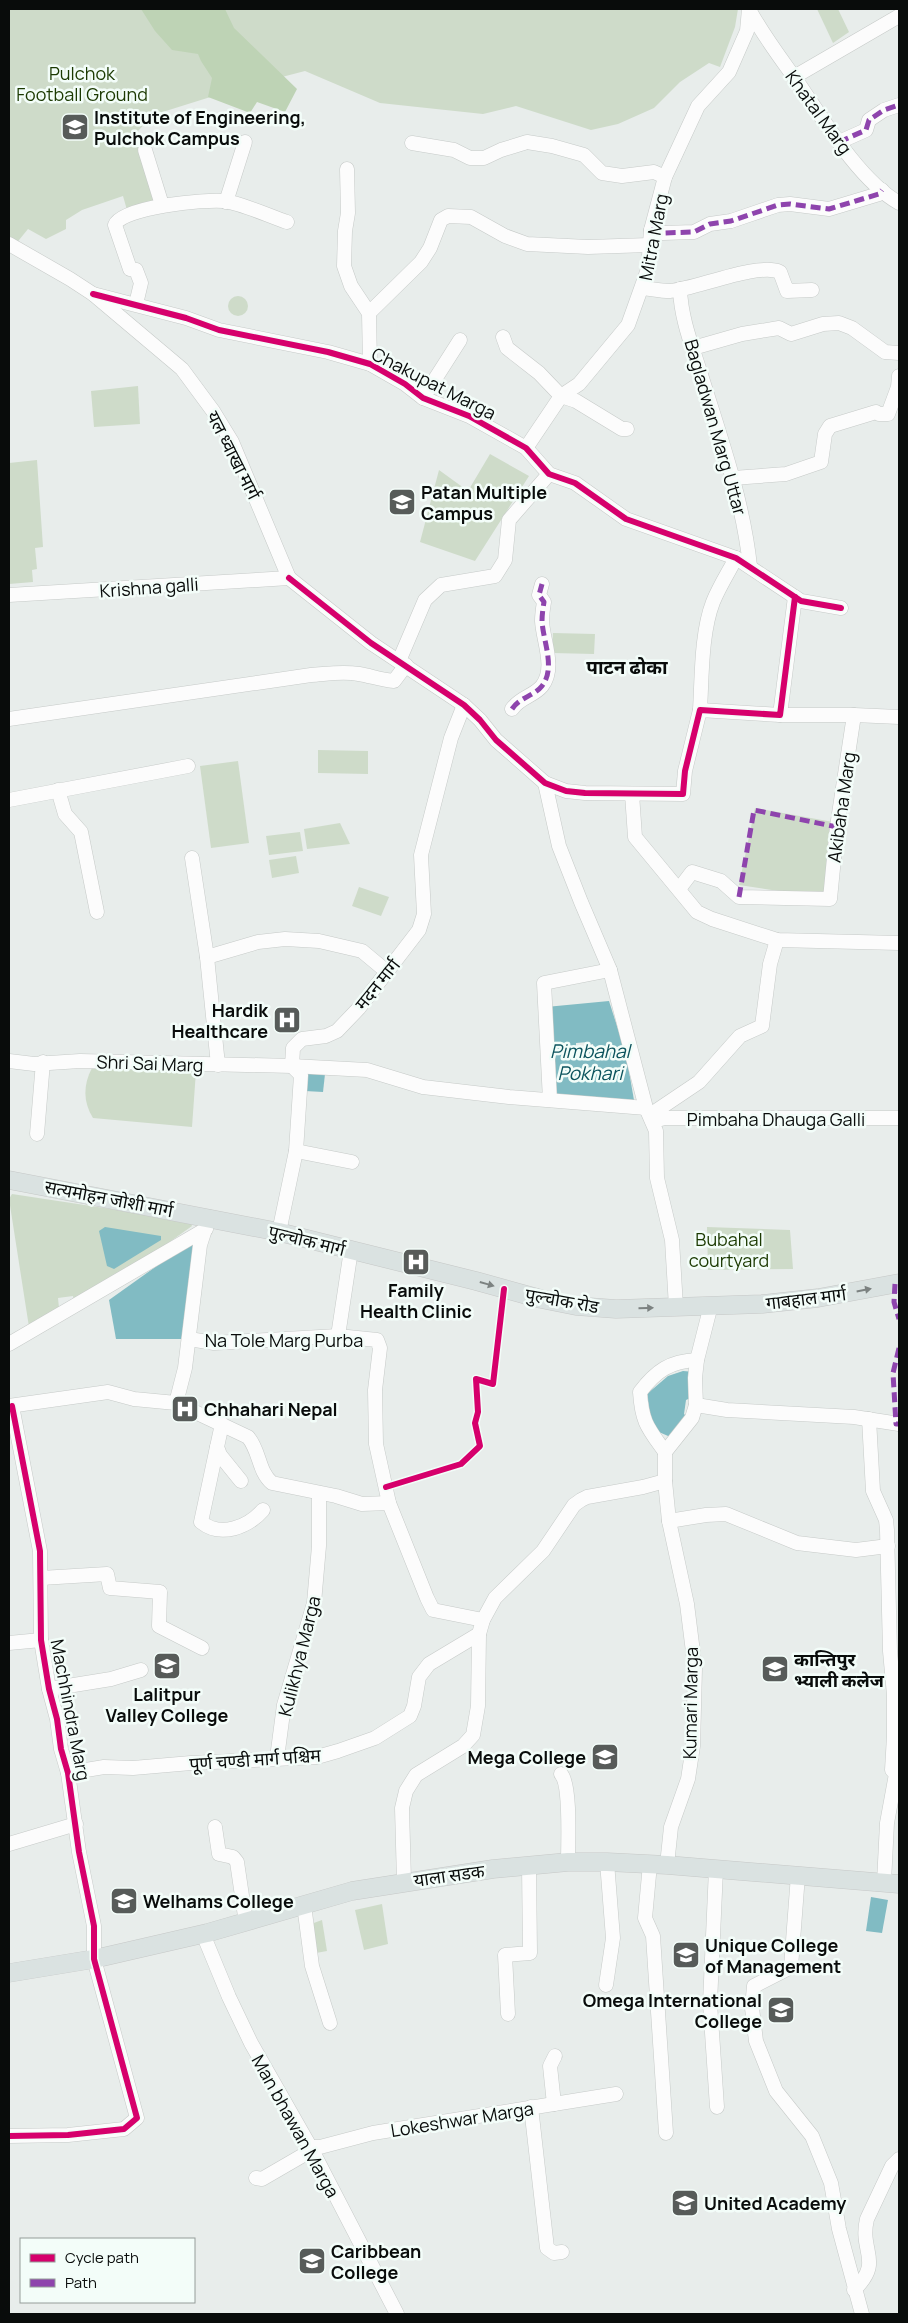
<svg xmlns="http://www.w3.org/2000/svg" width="908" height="2323" font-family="Manrope,'Noto Sans Devanagari',sans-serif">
  <rect width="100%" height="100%" fill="#e8edeb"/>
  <g fill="#cedbc9">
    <path d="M9 9H738L735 27 720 67 709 63 680 82 654 108 618 124 591 130 516 106 483 114 380 103 305 71 236 89 153 115 137 132 160 200 127 210 123 196 82 210 66 220V229L46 239 28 229 15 245 9 240Z"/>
    <path d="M817 9H838L849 32 833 43Z"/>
    <circle cx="238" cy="306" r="10"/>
    <path d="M138 386 140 424 94 427 91 391Z"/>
    <path d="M490 454 529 476 475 561 420 542 439 470 468 491Z"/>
    <path d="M37 460 43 547 35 548 37 569 32 570 33 582 9 584V463Z"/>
    <path d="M553 633 595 634 594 654 552 653Z"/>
    <path d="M318 750 368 751V774L318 773Z"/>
    <path d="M238 761 249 843 211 848 200 766Z"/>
    <path d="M755 808 833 822 823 898 739 885Z"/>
    <path d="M340 823 350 844 307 849 304 829Z"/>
    <path d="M300 832 303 851 269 855 266 836Z"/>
    <path d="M296 856 299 873 272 878 269 860Z"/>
    <path d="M359 887 389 897 381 916 352 906Z"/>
    <path d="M92 1068 196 1071 192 1127 93 1118C83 1102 83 1085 92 1068Z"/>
    <path d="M12 1194 190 1221 192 1226 154 1253 74 1302 73 1296 58 1298 59 1308 29 1327 9 1199Z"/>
    <path d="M707 1227 790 1230 793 1269 708 1270Z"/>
    <path d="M382 1904 388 1944 364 1950 355 1910Z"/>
    <path d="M322 1920 327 1951 316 1953 311 1924Z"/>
  </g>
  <path fill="#bed3b5" d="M141 9H225L234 28 297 89 285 112 257 102 250 113 208 97 212 78 201 61 198 54 172 50 155 31Z"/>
  <g fill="#81bbc3">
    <path d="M609 1001 626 1054 635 1106 554 1098 546 1007Z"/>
    <path d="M307 1073 325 1074 323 1092 305 1091Z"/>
    <path d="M105 1227 161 1236V1240L114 1269 107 1266 99 1231Z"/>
    <path d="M189 1243 200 1245 189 1339H116L109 1300Z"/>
    <path d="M683 1371 695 1372V1396L686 1400 684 1414 689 1419 675 1439 652 1429 647 1394 668 1376Z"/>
    <path d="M871 1897 888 1900 882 1933 866 1931Z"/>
  </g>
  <path fill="#e8edeb" d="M588 1042V1045L593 1044 594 1051 589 1052V1055L577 1056 576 1053 551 1055 550 1050 576 1047V1043Z"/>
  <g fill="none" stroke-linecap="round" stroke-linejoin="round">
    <g stroke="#c6cac8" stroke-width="15">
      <g id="minor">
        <path d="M750 11C764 37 782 60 799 84 824 121 860 181 899 203"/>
        <path d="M794 77 899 16"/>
        <path d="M839 142 866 130 869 120 884 110 899 105"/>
        <path d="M412 143 454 150 470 158H484L501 150 527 142 552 146 584 155 602 173 622 176 654 172 665 177"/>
        <path d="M145 150 162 205"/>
        <path d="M347 169 348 213 345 231 344 266 351 286 369 313 370 364"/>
        <path d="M226 202 245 142"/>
        <path d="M651 230 663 233 694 232 710 224 731 221 778 205 790 204 829 209 879 194 882 190"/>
        <path d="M9 244 70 279 93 294 182 369 213 411 232 442 289 578"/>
        <path d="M643 288C652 289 661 291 670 291 696 289 758 262 780 272L787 291 812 290"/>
        <path d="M680 289C681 320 693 348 702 378 721 439 743 501 750 566"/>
        <path d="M93 294 186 318 219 330 328 352 370 364 405 384 423 398 469 416 526 448 549 474 575 483 626 519 736 558 801 601 841 608"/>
        <path d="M136 304 141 283 136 270 130 269 115 225C122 207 205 199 224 201 241 203 269 216 287 222"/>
        <path d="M369 313 421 262 430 248 441 220 448 216 471 217 505 236 527 244 588 247 649 245"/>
        <path d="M503 337 507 348 539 373 561 396 576 401 622 429H627"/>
        <path d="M693 348 742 334 779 328 791 334 823 324 839 323 852 328 885 352 899 353"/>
        <path d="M423 398 460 340"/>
        <path d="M526 448 561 396 579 384 628 325 648 269 651 230 665 177 698 106 729 72 747 31 749 9"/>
        <path d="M733 478 786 474 821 462 825 434 830 426 876 412 879 414H888L898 387 899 376"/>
        <path d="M289 578 371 643 464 705 480 720 496 740 545 783 566 791 585 793 683 794 685 771 700 710 780 715 795 597"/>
        <path d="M9 595 289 578"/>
        <path d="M399 661 425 600 441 585 495 576 505 560 509 520 549 474"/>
        <path d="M512 709C520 697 534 696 542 686 556 668 543 641 542 621 542 615 543 608 544 602L539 595 542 584"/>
        <path d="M700 710C702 677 701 633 713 602 719 587 728 573 736 558"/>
        <path d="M780 715H854L899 717"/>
        <path d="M9 719 311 675C327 674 342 671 359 674 371 676 381 680 394 681L406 665"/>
        <path d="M545 783 559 846 581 902 610 970 646 1108 656 1131 657 1178 672 1240 676 1307"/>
        <path d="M58 790 65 814 81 832 97 912"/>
        <path d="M632 794 635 837 697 912 712 919 777 940 899 943"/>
        <path d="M9 800 188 766"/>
        <path d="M192 858 207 957 218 1065"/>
        <path d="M679 889 692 872 721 881 739 897 830 899 837 827 854 715"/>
        <path d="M207 957 258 942 285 939 319 941 362 951 386 971"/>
        <path d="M9 1061 34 1064 80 1061 292 1066 367 1070 423 1087 509 1097 646 1108"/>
        <path d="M550 1100 544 983 610 970"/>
        <path d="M650 1115 699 1082 740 1036 762 1026 770 964 777 940"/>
        <path d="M653 1121 665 1118H899"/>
        <path d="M37 1134 43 1062"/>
        <path d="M296 1151 352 1162"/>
        <path d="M279 1232 296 1151 301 1075 292 1066 293 1048 302 1039 326 1036 337 1031 359 1008 419 930 424 914 421 855 451 738 464 705"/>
        <path d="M338 1336 351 1250"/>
        <path d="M189 1339 214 1343 338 1336 377 1340 380 1348 375 1390 376 1444 389 1503 427 1598 433 1610 483 1620"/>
        <path d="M9 1344 206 1229"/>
        <path d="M176 1403 248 1437C260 1451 258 1471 272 1483L336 1496 362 1504 389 1503"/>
        <path d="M696 1405 727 1410 854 1417 899 1424"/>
        <path d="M9 1406 108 1392 134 1399 176 1403 185 1368 200 1245 209 1217"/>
        <path d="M869 1419 873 1491 886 1520 887 1530 890 1651 894 1695V1736L892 1770 896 1774 887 1823 884 1882"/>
        <path d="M222 1424 217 1447 220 1455 241 1481"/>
        <path d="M217 1447 201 1522C221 1538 248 1527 263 1510"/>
        <path d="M665 1452C648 1428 642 1423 640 1392 656 1371 670 1361 697 1360"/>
        <path d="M665 1481 669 1521 687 1604 695 1668 693 1746 688 1779 671 1827 667 1865"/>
        <path d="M669 1521 706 1515 726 1514 797 1543 856 1550 888 1546"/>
        <path d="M41 1578 107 1574 110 1588 160 1592 159 1626 202 1648"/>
        <path d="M9 1643 41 1640"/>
        <path d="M49 1689 111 1679 141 1670"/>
        <path d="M277 1758 284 1705 314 1603 319 1546V1493"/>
        <path d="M68 1773 104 1767 133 1768 191 1763 317 1757 338 1751 375 1738 410 1716 414 1706 419 1677 429 1664 479 1634"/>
        <path d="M561 1774C571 1785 568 1844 568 1862"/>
        <path d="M215 1827 219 1854 233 1857 237 1862 246 1923"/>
        <path d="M9 1844 76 1824"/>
        <path d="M650 1864 645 1918 653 1936 666 2133"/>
        <path d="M716 1869 710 2003 717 2107"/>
        <path d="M798 1875 791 1967 754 1986 752 2008 756 2041 776 2091 812 2136 831 2183 839 2229 862 2314"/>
        <path d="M404 1881 402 1808 406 1791 416 1775 463 1746 473 1735 478 1706 479 1634 483 1620 495 1598 543 1551 574 1505 581 1500 587 1497 643 1487 665 1481V1452L692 1418 696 1405 695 1378 697 1360 711 1305"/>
        <path d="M304 1905 312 1966 330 2023"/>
        <path d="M203 1934 229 1997 251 2043 312 2150 397 2314"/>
        <path d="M606 1985 613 1938 607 1862"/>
        <path d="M508 2014 505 1955 530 1953 529 1866"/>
        <path d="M554 2104 550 2066 555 2056"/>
        <path d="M531 2107 547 2248 554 2253 562 2252"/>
        <path d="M9 2136 68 2135 124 2129 137 2118 94 1959V1926L79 1852 68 1773 61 1749 57 1719 49 1689 41 1640 40 1551 12 1406"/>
        <path d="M309 2147H320L373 2133 616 2094"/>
        <path d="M256 2178 262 2179 312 2150"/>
        <path d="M854 2290C884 2261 859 2252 867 2219L892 2166 899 2159"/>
      </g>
    </g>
    <g stroke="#c6c8c7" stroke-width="19">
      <g id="major">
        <path d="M9 1180 279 1232 476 1281 541 1299 576 1306 616 1309 762 1304 818 1298 899 1283"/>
        <path d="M9 1973 94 1959 207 1933 352 1891 493 1869 568 1862H607L667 1865 899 1884"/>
      </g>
    </g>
    <use href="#minor" stroke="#fcfcfc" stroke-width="14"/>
    <use href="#major" stroke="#dae2e1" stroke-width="18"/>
    <g stroke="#8e44ad" stroke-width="5" stroke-dasharray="10 5" stroke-linecap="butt">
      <path d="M839 142 866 130 869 120 884 110 899 105"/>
      <path d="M651 230 663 233 694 232 710 224 731 221 778 205 790 204 829 209 879 194 882 190"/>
      <path d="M512 709C520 697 534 696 542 686 556 668 543 641 542 621 542 615 543 608 544 602L539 595 542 584"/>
      <path d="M739 897 754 810 837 827"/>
      <path d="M895 1284 894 1302 899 1319"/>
      <path d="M899 1348 893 1373 896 1424H899"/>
    </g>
    <g stroke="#f3fdf9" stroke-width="9">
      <g id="cycleway">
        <path d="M93 294 186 318 219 330 328 352 370 364 405 384 423 398 469 416 526 448 549 474 575 483 626 519 736 558 801 601 841 608"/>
        <path d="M289 578 371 643 464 705 480 720 496 740 545 783 566 791 585 793 683 794 685 771 700 710 780 715 795 597"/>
        <path d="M386 1487 461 1464 480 1446 475 1423 478 1412 476 1379 493 1384 504 1289"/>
        <path d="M9 2136 68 2135 124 2129 137 2118 94 1959V1926L79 1852 68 1773 61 1749 57 1719 49 1689 41 1640 40 1551 12 1406"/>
      </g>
    </g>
    <use href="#cycleway" stroke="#d6006c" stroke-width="6"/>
  </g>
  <defs><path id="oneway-solid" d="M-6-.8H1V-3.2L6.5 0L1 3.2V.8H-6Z" transform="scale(1.25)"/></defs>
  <g fill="#7c8281">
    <use href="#oneway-solid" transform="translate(487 1284) rotate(16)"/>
    <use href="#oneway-solid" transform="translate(864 1290) rotate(-11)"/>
    <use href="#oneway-solid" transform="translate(646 1308) rotate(-2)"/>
  </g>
  <defs>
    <g id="university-square" transform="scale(1.4375)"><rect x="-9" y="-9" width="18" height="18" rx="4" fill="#575b59" stroke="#f3fdf9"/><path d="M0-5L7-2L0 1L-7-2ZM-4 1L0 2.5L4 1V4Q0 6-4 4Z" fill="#fff"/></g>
    <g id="hospital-square" transform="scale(1.4375)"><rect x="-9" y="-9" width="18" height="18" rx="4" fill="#575b59" stroke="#f3fdf9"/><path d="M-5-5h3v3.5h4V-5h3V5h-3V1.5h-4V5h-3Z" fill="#fff"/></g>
  </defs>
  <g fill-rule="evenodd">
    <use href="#university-square" x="75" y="127"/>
    <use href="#university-square" x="402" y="502"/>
    <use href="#hospital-square" x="287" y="1020"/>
    <use href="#hospital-square" x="416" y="1262"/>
    <use href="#hospital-square" x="185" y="1409"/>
    <use href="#university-square" x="167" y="1666"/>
    <use href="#university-square" x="775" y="1669"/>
    <use href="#university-square" x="605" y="1757"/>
    <use href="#university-square" x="124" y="1901"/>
    <use href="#university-square" x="686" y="1955"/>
    <use href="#university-square" x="781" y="2010"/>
    <use href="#university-square" x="685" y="2203"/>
    <use href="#university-square" x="312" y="2261"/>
  </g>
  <g text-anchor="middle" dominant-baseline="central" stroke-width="5" stroke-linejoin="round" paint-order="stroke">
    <g font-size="18" fill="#1b3901" stroke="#f3fdf9">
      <text x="82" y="73">Pulchok<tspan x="82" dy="21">Football Ground</tspan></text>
      <text x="729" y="1239">Bubahal<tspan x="729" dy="21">courtyard</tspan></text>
    </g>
    <g font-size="18" fill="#090c0b" stroke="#f3fdf9">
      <text transform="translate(819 112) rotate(54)">Khatal Marg</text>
      <text transform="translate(653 237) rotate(-79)">Mitra Marg</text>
      <text transform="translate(434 383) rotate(27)">Chakupat Marga</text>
      <text transform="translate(716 427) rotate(74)">Bagladwan Marg Uttar</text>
      <text transform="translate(234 455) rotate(63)">यल ध्वाखा मार्ग</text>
      <text transform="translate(149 587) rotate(-4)">Krishna galli</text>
      <text transform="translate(841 807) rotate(-82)">Akibaha Marg</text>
      <text transform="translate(377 984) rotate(-51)">मदन मार्ग</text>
      <text transform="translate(150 1063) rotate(2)">Shri Sai Marg</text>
      <text x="776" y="1119">Pimbaha Dhauga Galli</text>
      <text transform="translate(109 1198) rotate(11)">सत्यमोहन जोशी मार्ग</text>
      <text transform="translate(307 1240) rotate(14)">पुल्चोक मार्ग</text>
      <text transform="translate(806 1298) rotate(-7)">गाबहाल मार्ग</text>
      <text transform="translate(562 1300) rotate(10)">पुल्चोक रोड</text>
      <text x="284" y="1340">Na Tole Marg Purba</text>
      <text transform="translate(299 1656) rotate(-76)">Kulikhya Marga</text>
      <text transform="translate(690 1703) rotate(-89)">Kumari Marga</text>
      <text transform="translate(71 1710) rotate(79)">Machhindra Marg</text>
      <text transform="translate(255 1759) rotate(-4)">पूर्ण चण्डी मार्ग पश्चिम</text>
      <text transform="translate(449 1875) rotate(-8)">याला सडक</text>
      <text transform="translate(462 2119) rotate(-9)">Lokeshwar Marga</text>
      <text transform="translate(296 2126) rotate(61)">Man bhawan Marga</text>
    </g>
    <g font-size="18" font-weight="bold" fill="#090c0b" stroke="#f3fdf9" text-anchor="start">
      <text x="94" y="117">Institute of Engineering,<tspan x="94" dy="21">Pulchok Campus</tspan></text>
      <text x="421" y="492">Patan Multiple<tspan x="421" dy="21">Campus</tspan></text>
      <text x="268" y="1010" text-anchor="end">Hardik<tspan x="268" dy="21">Healthcare</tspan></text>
      <text x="416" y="1290" text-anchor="middle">Family<tspan x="416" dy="21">Health Clinic</tspan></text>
      <text x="204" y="1409">Chhahari Nepal</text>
      <text x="794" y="1659">कान्तिपुर<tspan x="794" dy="21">भ्याली कलेज</tspan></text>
      <text x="167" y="1694" text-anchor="middle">Lalitpur<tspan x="167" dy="21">Valley College</tspan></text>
      <text x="586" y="1757" text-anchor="end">Mega College</text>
      <text x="143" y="1901">Welhams College</text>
      <text x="705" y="1945">Unique College<tspan x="705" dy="21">of Management</tspan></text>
      <text x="762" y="2000" text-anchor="end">Omega International<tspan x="762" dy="21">College</tspan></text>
      <text x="704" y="2203">United Academy</text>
      <text x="331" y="2251">Caribbean<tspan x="331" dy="21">College</tspan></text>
    </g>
    <g font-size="19" font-weight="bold" fill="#090c0b" stroke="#f3fdf9">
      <text x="627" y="667">पाटन ढोका</text>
    </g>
    <g font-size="19" font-style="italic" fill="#0b535d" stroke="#f3fdf9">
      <text x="590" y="1051">Pimbahal<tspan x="590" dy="22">Pokhari</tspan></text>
    </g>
  </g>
  <rect width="908" height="2323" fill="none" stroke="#090c0b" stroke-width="20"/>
  <rect x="20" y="2238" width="175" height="65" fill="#f3fdf9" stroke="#959d9a"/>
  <rect x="30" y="2254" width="25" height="8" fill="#d6006c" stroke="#959d9a"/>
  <text x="65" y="2263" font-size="15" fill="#090c0b">Cycle path</text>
  <rect x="30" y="2279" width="25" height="8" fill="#8e44ad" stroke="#959d9a"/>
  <text x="65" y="2288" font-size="15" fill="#090c0b">Path</text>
</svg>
